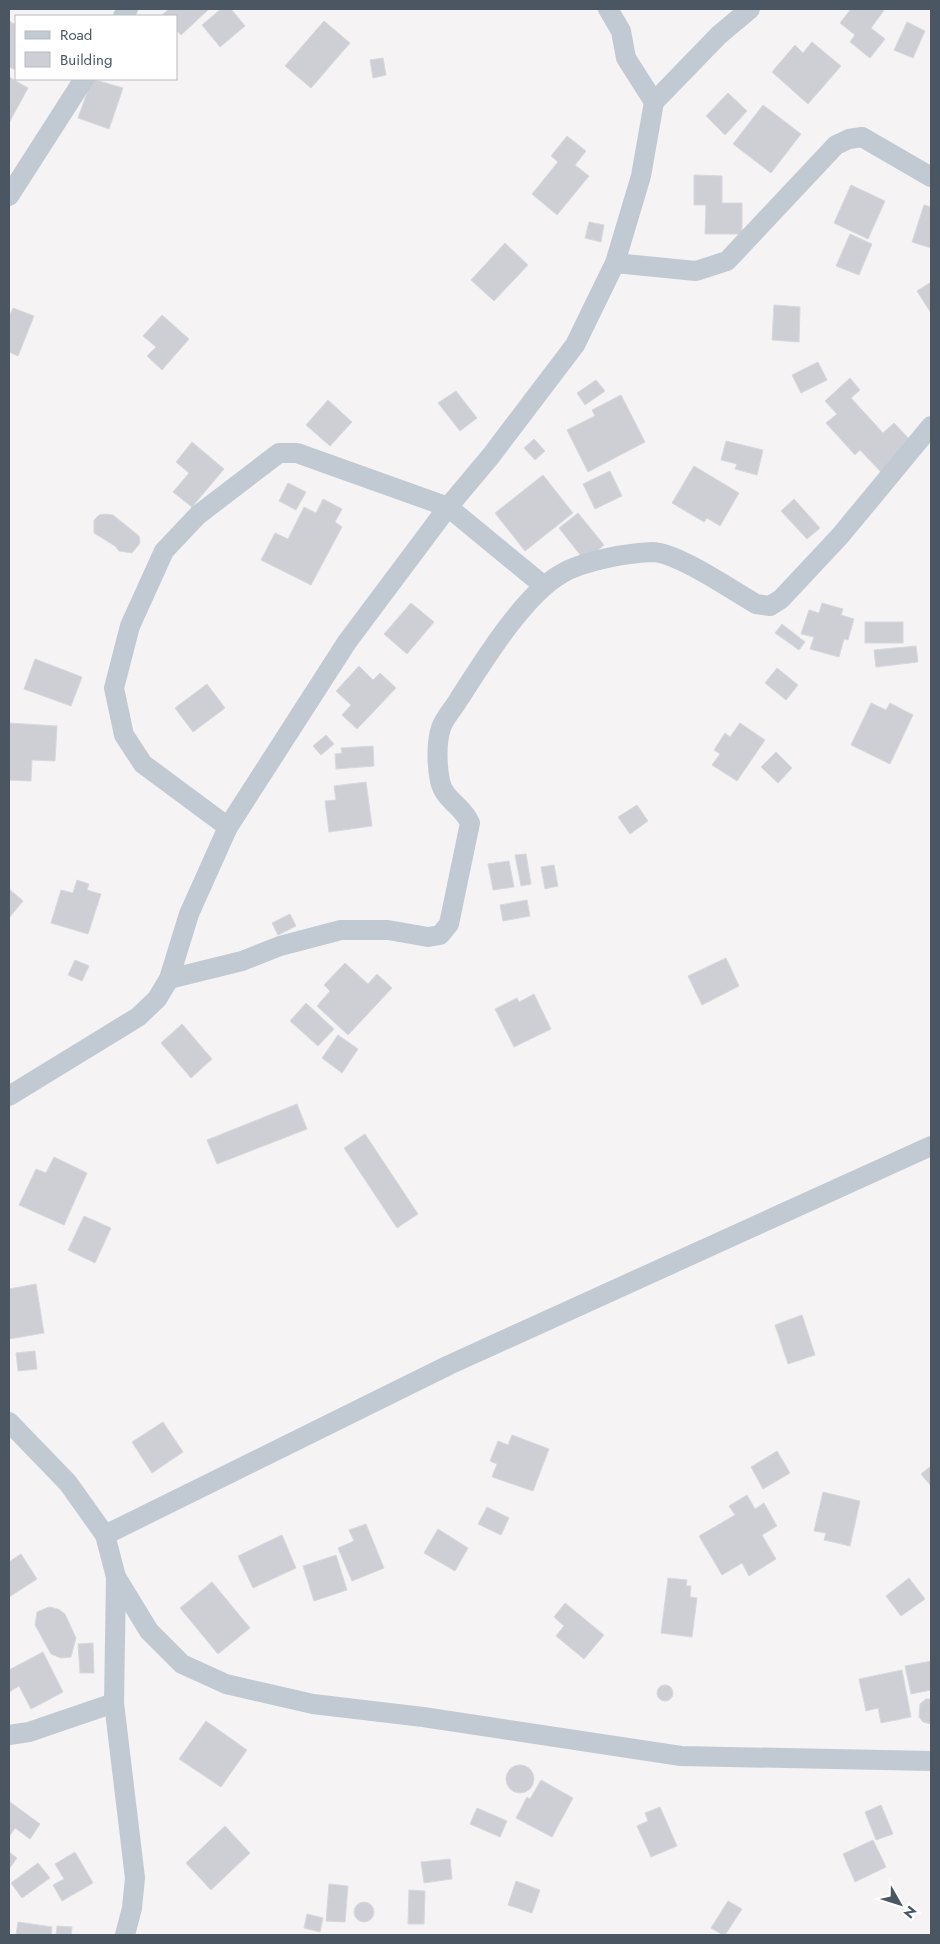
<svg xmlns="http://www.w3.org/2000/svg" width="940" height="1944" font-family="Jost,sans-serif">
  <rect width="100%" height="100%" fill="#f5f3f3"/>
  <g fill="#cdcfd5" stroke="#d7d9de">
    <path d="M169 9H207L208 10 181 35 176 30V16L162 15Z"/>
    <path d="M221 9H231L245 26 220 47 202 25Z"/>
    <path d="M851 9H885L871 28 885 39 870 58 850 42 855 35 840 23Z"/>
    <path d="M9 21 16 25V70L9 67Z"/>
    <path d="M324 21 350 43 311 88 285 66Z"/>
    <path d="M907 22 925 31 913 58 894 50Z"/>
    <path d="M812 42 841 66 808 104 772 72 795 45 803 53Z"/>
    <path d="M383 58 386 75 373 78 370 60Z"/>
    <path d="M9 77 28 88 9 123Z"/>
    <path d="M92 79 123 88 109 129 78 118Z"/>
    <path d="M728 93 747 111 725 135 706 116Z"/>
    <path d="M763 105 801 134 771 173 733 144Z"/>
    <path d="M567 136 586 151 575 165 589 176 557 215 532 194 558 162 551 156Z"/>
    <path d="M694 175 722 176V203H742V234H705L706 205H694Z"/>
    <path d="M851 185 885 201 868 239 834 223Z"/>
    <path d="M924 205 931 207V248L912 242Z"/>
    <path d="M589 222 604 225 601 242 585 238Z"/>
    <path d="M850 234 872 244 859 275 836 266Z"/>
    <path d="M505 243 528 265 494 301 471 280Z"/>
    <path d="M931 282V313L917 291Z"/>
    <path d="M774 305 800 307 799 342 772 340Z"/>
    <path d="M13 308 34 316 18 356 9 352V317Z"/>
    <path d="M162 315 189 339 162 370 147 356 156 347 143 336Z"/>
    <path d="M818 362 827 380 801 393 792 375Z"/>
    <path d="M850 378 860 390 851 398 883 433 894 423 914 444 882 473 860 450 855 455 826 423 837 414 825 401Z"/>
    <path d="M596 380 605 391 585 405 577 393Z"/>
    <path d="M456 391 477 418 460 431 438 403Z"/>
    <path d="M621 395 645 442 588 472 567 430 595 416 592 410Z"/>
    <path d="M328 400 352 422 330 446 306 425Z"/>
    <path d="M534 439 545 451 535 460 524 448Z"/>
    <path d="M726 441 763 450 757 475 735 469 737 464 721 460Z"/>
    <path d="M192 442 224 469 192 507 173 492 189 473 176 462Z"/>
    <path d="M694 466 739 493 720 526 707 518 704 522 672 503Z"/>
    <path d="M610 471 622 496 595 509 583 484Z"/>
    <path d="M543 475 573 513 525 551 495 513Z"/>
    <path d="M288 483 306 492 296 510 279 501Z"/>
    <path d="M323 499 342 509 335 522 342 527 311 585 261 560 275 533 288 539 304 507 316 513Z"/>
    <path d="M794 499 820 528 807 539 781 511Z"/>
    <path d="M578 513 604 545 585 561 559 528Z"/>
    <path d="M106 514 113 515 139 536 140 543 132 553 119 551 115 546 94 533V520L99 515Z"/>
    <path d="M411 603 434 622 407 654 384 634Z"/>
    <path d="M822 603 843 609 841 615 854 619 848 640 844 639 839 657 810 649 814 637 801 634 809 610 819 613Z"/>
    <rect x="865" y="622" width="38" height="21"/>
    <path d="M782 624 805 642 799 650 775 633Z"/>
    <path d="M916 646 918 662 876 667 874 650Z"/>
    <path d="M35 659 82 677 71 706 24 689Z"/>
    <path d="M359 666 373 680 380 673 396 688 357 729 342 715 351 705 336 691Z"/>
    <path d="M777 668 798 685 786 700 765 683Z"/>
    <path d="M207 684 225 708 193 732 175 708Z"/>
    <path d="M871 703 886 710 890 703 913 715 890 764 851 745Z"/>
    <path d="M9 723 57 726 55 761 32 760 31 781 9 780Z"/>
    <path d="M740 723 765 740 737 781 712 765 720 754 714 750 725 733 730 737Z"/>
    <path d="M326 735 334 744 321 755 313 746Z"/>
    <path d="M373 746 374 766 336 769 335 754 342 753 341 748Z"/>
    <path d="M776 752 792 768 778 783 761 767Z"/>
    <path d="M366 782 372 826 329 832 325 801 336 800 334 786Z"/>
    <path d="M637 805 648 821 630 834 618 817Z"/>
    <path d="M526 854 531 884 521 886 515 855Z"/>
    <path d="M509 861 514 887 493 890 488 864Z"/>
    <path d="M554 865 558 886 545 889 541 867Z"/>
    <path d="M77 880 89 884 87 890 101 894 88 934 51 923 61 890 73 893Z"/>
    <path d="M9 889 23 901 9 918Z"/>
    <path d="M527 900 530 916 503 921 500 905Z"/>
    <path d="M290 914 296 926 278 935 272 923Z"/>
    <path d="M726 958 739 986 702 1005 688 976Z"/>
    <path d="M75 960 89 966 82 981 68 975Z"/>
    <path d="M345 963 368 984 377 974 392 988 348 1035 317 1006 330 991 324 985Z"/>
    <path d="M534 994 551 1029 514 1047 495 1009 517 998 519 1002Z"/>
    <path d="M306 1003 334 1029 318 1046 290 1021Z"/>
    <path d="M182 1024 212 1059 191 1078 161 1043Z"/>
    <path d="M338 1035 358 1049 342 1073 322 1058Z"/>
    <path d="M297 1104 307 1129 217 1164 207 1140Z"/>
    <path d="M365 1134 418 1214 397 1228 344 1148Z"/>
    <path d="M54 1157 87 1173 64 1225 19 1205 36 1169 46 1173Z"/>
    <path d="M84 1216 111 1228 95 1263 68 1250Z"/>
    <path d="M36 1284 44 1333 9 1339V1289Z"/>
    <path d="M802 1315 815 1355 788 1364 775 1325Z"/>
    <path d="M35 1351 37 1369 18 1371 16 1353Z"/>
    <path d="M163 1422 183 1452 152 1473 132 1442Z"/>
    <path d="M512 1435 549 1449 533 1491 492 1477 497 1464 490 1461 498 1441 508 1445Z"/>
    <path d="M777 1451 790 1473 763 1489 751 1467Z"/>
    <path d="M931 1466V1486L921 1474Z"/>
    <path d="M823 1492 860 1501 850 1546 824 1540 826 1533 814 1531Z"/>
    <path d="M747 1495 755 1509 764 1503 777 1526 762 1535 776 1559 749 1576 742 1563 722 1575 699 1536 735 1515 729 1506Z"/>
    <path d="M487 1507 509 1518 501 1535 478 1524Z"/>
    <path d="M366 1524 384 1568 352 1581 338 1548 354 1541 349 1530Z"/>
    <path d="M438 1529 468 1548 455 1571 424 1553Z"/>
    <path d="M282 1535 296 1568 253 1588 238 1556Z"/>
    <path d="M21 1554 37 1579 9 1597V1562Z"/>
    <path d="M336 1555 347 1590 314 1601 303 1566Z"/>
    <path d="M668 1578 687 1580 686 1586H691L690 1597 697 1598 692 1637 661 1633Z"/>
    <path d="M909 1578 925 1599 901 1616 886 1596Z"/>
    <path d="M212 1582 250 1628 218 1654 180 1608Z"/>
    <path d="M565 1603 604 1635 584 1659 556 1636 564 1626 554 1617Z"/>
    <path d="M49 1607 58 1609 65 1614 76 1638 71 1657 61 1658 51 1654 35 1625 37 1612Z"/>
    <path d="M93 1643 94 1673H80L78 1644Z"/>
    <path d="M43 1652 63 1692 31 1709 19 1686 9 1692V1670Z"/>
    <path d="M931 1661V1690L911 1694 905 1666Z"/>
    <path d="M902 1670 911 1717 881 1723 878 1708 866 1711 859 1679Z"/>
    <circle cx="665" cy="1693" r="8"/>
    <path d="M926 1699H931V1724L923 1722 919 1717 920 1704Z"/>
    <path d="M206 1721 247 1750 221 1787 179 1759Z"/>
    <circle cx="520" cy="1779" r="14"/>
    <path d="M541 1780 573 1798 552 1837 516 1818 527 1797 530 1799Z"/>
    <path d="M10 1802 40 1824 30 1839 15 1828 9 1837Z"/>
    <path d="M881 1805 893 1834 876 1840 865 1812Z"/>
    <path d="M660 1807 677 1846 651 1857 637 1826 648 1821 645 1813Z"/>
    <path d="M477 1808 507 1821 500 1837 470 1824Z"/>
    <path d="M225 1826 250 1853 211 1890 186 1863Z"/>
    <path d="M873 1840 886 1867 855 1882 843 1854Z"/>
    <path d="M9 1852 17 1858 9 1869Z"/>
    <path d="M75 1852 93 1883 62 1901 53 1885 64 1879 55 1864Z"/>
    <path d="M450 1859 452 1879 424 1883 421 1862Z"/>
    <path d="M38 1863 50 1878 22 1898 11 1883Z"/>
    <path d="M516 1881 540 1890 532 1913 508 1905Z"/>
    <path d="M329 1884 348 1886 345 1922 326 1921Z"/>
    <path d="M409 1890 425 1891 424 1924H408Z"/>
    <path d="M728 1901 742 1909 725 1935H723L711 1928Z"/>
    <circle cx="364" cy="1912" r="10"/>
    <path d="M307 1914 323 1918 320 1932 304 1928Z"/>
    <path d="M18 1922 52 1927 51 1935H16Z"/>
    <path d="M57 1926 72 1927 71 1935H56Z"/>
  </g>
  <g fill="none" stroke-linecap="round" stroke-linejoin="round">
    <g stroke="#c1cad2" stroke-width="20">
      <path d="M608 9 621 31 626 58 654 102"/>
      <path d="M123 16 128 9"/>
      <path d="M9 196 84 79"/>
      <path d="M615 263 696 271 727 261 836 145 849 139 862 137 931 177"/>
      <path d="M228 827 143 764 124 735 114 688 130 626 164 551 198 515 279 453H297L448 507 544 586"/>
      <path d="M169 979 242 961 280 946 341 930H388L428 937 440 935 449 924 470 823C463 806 444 800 440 781 437 766 436 743 441 728 444 718 454 708 459 699 483 662 523 596 561 574 582 561 627 553 652 552 677 552 733 591 756 604L770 606 781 599 840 536 931 426"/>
      <path d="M9 1096 138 1017 157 999 169 979 189 914 228 827 347 642 448 507 490 457 575 345 615 263 641 176 654 102 719 35 750 9"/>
      <path d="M9 1422 68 1483 105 1535 116 1577 114 1703 135 1878 132 1908 125 1935"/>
      <path d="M105 1535 449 1365 931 1146"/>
      <path d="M116 1577 149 1631 182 1664 226 1684 313 1704 423 1717 681 1756 931 1761"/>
      <path d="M9 1735 29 1732 114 1703"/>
    </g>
  </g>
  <rect width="940" height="1944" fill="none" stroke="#4a5661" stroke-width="20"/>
  <rect x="15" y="15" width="162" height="65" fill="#ffffff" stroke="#b7bbc0"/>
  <rect x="25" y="31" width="25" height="8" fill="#c1cad2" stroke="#b7bbc0"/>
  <text x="60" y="40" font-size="15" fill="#4a5661">Road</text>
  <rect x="25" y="52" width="25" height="15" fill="#cdcfd5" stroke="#b7bbc0"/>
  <text x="60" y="65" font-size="15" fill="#4a5661">Building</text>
  <g transform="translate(900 1904) rotate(129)" stroke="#ffffff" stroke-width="4" paint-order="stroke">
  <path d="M0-4L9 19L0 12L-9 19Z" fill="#4a5661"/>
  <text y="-8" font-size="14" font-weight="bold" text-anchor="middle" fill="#4a5661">N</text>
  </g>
</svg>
